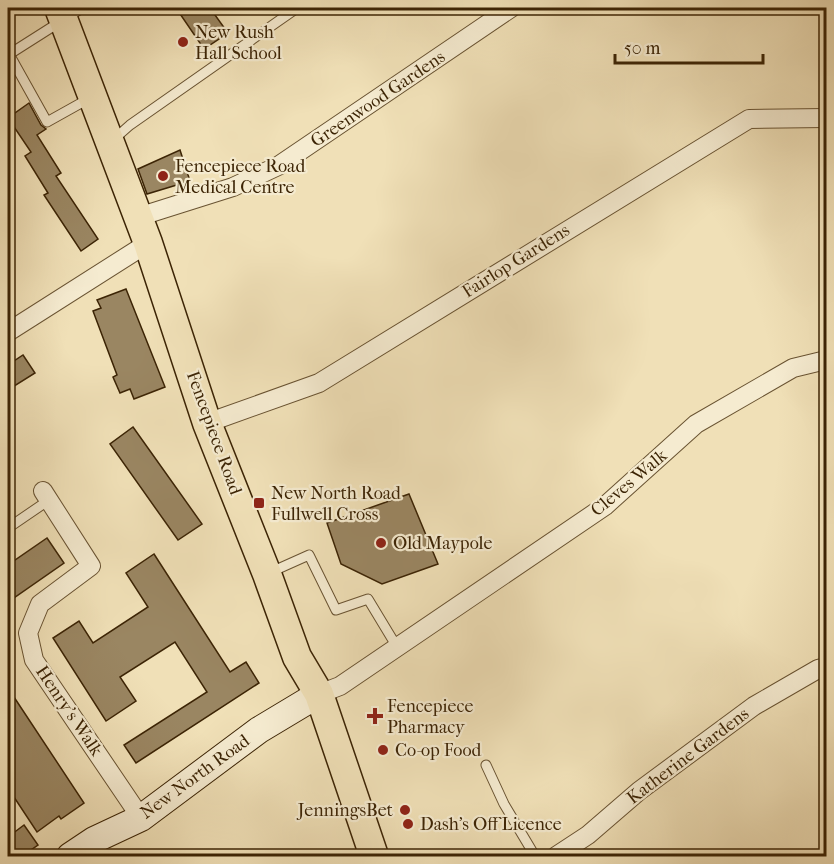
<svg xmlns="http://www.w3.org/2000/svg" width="834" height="864" font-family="'IM FELL French Canon',serif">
  <rect width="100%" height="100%" fill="#f0e0b7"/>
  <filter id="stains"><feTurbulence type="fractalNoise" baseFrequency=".00333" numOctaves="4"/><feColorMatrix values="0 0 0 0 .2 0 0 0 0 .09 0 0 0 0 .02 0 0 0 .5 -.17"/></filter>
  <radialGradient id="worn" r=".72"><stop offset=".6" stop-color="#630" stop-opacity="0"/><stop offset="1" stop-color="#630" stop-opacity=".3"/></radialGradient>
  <g fill="#9a8662" stroke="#3c2405" stroke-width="1.5">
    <path d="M176 8H210L228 33 204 49Z"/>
    <path d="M29 103 41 125 46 129 37 135 61 173 56 176 98 239 81 251 44 195 48 193 25 156 31 152 8 118Z"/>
    <path d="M180 150 190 181 147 194 138 169Z"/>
    <path d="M126 289 165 387 134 399 130 389 120 393 113 377 117 375 93 311 101 308 97 300Z"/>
    <path d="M23 355 35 373 8 390V365Z"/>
    <path d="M133 427 202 524 178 540 110 444Z"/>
    <path d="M409 494 438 564 382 584 341 564 327 523Z"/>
    <path d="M47 538 64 563 8 602V565Z"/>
    <path d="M154 554 230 672 246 662 259 683 136 763 124 745 207 692 175 642 120 677 136 701 106 721 53 638 79 621 93 643 148 607 126 573Z"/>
    <path d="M8 688 84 803 61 819 59 816 37 832 8 788Z"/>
    <path d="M24 825 38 845 22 856H8V837Z"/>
  </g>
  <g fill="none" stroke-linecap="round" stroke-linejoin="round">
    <g stroke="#695332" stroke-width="11">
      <g id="lane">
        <path d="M9 54 47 122 90 98"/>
        <path d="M8 55 82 8"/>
        <path d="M113 140 130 125 297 8"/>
        <path d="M8 528 49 500"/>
        <path d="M271 572 309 555 336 610 368 599 397 647"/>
        <path d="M486 765 504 804 535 856"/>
      </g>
    </g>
    <g stroke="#695332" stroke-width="20">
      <g id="street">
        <path d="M138 217 233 187 278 166 511 8"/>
        <path d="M8 332 148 243"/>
        <path d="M207 423 319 383 749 119 826 118"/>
        <path d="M43 491 91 566 40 604 28 633 34 660 141 818"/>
        <path d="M319 694 340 686 605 506 696 424 793 368 826 360"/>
        <path d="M556 856 588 835 639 791 754 706 818 669 826 667"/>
      </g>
    </g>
    <g stroke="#3c2405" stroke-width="28">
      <path id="secondary" d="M70 856 94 840 141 818 259 730 319 694"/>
    </g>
    <g stroke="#3c2405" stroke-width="31">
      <path id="primary" d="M59 8 148 243 207 423 267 574 297 657 319 694 374 856"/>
    </g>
    <use href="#lane" stroke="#f5ebd0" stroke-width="9"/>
    <use href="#street" stroke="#f5ebd0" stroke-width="18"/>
    <use href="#secondary" stroke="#f5ebd0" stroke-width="26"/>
    <use href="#primary" stroke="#f0e0b7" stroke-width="28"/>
  </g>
  <g fill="#8f2418" stroke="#f5ebd0" stroke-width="2">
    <circle cx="183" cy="42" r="6"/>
    <circle cx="163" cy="176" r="6"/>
    <rect x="253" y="497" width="12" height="12" rx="3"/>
    <circle cx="381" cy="543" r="6"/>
    <path d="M372 707h6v6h6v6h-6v6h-6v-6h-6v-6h6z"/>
    <circle cx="383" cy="750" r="6"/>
    <circle cx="405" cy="810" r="6"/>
    <circle cx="408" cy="824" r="6"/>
  </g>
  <g text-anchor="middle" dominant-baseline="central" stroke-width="4.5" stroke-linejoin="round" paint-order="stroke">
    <g font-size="18" fill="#3c2405" stroke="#f5ebd0" text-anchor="start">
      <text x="195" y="32">New Rush<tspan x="195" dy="21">Hall School</tspan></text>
      <text x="175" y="166">Fencepiece Road<tspan x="175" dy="21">Medical Centre</tspan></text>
      <text x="271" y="493">New North Road<tspan x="271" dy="21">Fullwell Cross</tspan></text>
      <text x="393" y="543">Old Maypole</text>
      <text x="387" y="706">Fencepiece<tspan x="387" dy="21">Pharmacy</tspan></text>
      <text x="395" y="750">Co-op Food</text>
      <text x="393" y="810" text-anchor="end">JenningsBet</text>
      <text x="420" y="824">Dash's Off Licence</text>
    </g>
    <g font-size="18" fill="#3c2405" stroke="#f5ebd0">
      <text transform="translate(378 99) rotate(-34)">Greenwood Gardens</text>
      <text transform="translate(516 261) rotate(-32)">Fairlop Gardens</text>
      <text transform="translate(214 433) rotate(70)">Fencepiece Road</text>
      <text transform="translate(629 483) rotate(-40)">Cleves Walk</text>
      <text transform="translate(69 711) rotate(56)">Henry's Walk</text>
      <text transform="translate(688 756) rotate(-37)">Katherine Gardens</text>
      <text transform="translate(195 777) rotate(-36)">New North Road</text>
    </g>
  </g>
  <rect width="834" height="864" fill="none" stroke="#f0e0b7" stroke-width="30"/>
  <rect x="9" y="9" width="816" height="846" fill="none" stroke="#3c2405" stroke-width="3"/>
  <rect x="15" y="15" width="804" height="834" fill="none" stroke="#3c2405" stroke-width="1.5"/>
  <path d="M615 54v9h148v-9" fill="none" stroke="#3c2405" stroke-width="3"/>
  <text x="624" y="54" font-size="18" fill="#3c2405" stroke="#f5ebd0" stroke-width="4.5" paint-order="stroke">50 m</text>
  <rect width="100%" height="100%" filter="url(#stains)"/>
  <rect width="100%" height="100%" fill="url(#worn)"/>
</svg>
